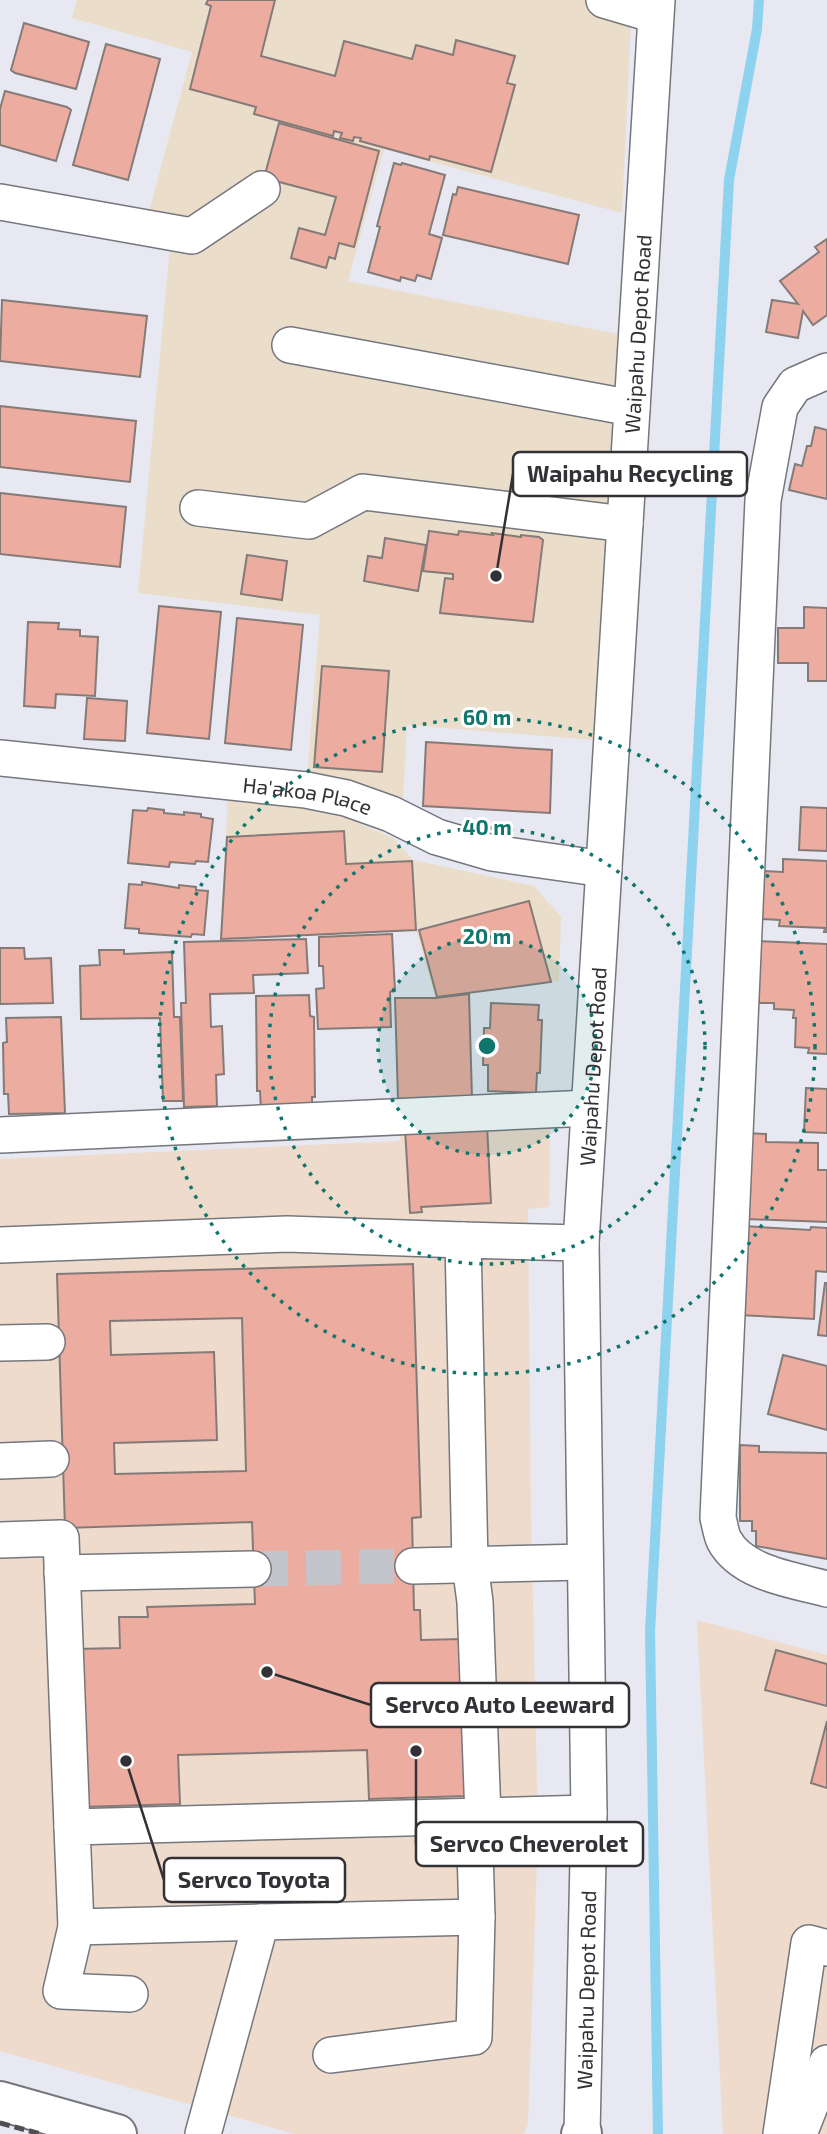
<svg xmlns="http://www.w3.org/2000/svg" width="827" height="2134" font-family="'Exo 2',sans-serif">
  <rect width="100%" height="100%" fill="#e7e8f1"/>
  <g fill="#eedbcb">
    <path d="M550 1120 549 1207 528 1209 531 1515 538 1830 528 2124 524 2134H295L0 2051V1159L400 1141V1127Z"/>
    <path d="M697 1620 827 1655V2134H723Z"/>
  </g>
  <g fill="#eaddca">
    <path d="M77 0H632L622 213 384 149 348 281 618 334 594 740 407 725 403 799 359 784 307 777 320 615 138 593 170 246 147 219 192 52 72 18Z"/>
    <path d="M228 797 323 808 393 838 413 860 534 886 561 917 559 981 435 997 416 930 220 940Z"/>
  </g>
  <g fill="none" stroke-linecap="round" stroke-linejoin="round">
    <path stroke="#8dd2ee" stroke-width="10" d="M658 2134 650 1631 729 180 757 29 759 0"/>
  </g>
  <g fill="#edaca0" stroke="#847b79" stroke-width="2" fill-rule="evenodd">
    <path d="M208 0H275L261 56 335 76 344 41 412 59 416 45 453 55 456 40 515 56 507 83 515 85 491 172 430 156 429 160 360 141 361 138 354 137 353 141 340 138 342 133 334 131 333 136 254 114 256 107 190 89 211 6 206 4Z"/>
    <path d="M24 23 89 42 76 89 15 73 11 70Z"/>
    <path d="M106 44 160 59 128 180 73 165Z"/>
    <path d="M5 91 67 107 71 110 56 161 0 145V109Z"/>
    <path d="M279 123 379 151 354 247 339 243 335 259 329 257 326 268 291 258 299 228 325 235 336 197 264 178Z"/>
    <path d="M394 163 401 165 402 163 445 175 429 234 442 238 431 279 417 275 415 281 401 277 400 281 368 272 380 227 377 226Z"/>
    <path d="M458 187 579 215 568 264 443 235 453 194 456 195Z"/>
    <path d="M827 239V315L813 325 803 311 798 338 766 332 772 300 798 304 780 281 819 252 815 247Z"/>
    <path d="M2 300 147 316 140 377 0 361Z"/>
    <path d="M0 406 136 421 130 482 0 467Z"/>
    <path d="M815 427 827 430V499L789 490 795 464 802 466 807 446H811Z"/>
    <path d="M0 493 126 507 120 567 0 554Z"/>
    <path d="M429 531 458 535 459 531 493 535 492 533 521 537V535L539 537 543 540 533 622 440 613 445 578 453 579V574L423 571Z"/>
    <path d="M385 538 426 545 418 591 364 581 368 556 382 558Z"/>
    <path d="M247 555 287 561 282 600 241 594Z"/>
    <path d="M159 606 221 612 209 739 147 733Z"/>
    <path d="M804 607 827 608V681H808V663H778V628H804Z"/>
    <path d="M237 618 303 625 291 750 225 743Z"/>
    <path d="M28 622 59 623 58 629 80 630V636L98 637 95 696 56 694 55 708 24 706Z"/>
    <path d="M322 666 389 671 382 772 314 767Z"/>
    <path d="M87 698 127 701 125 741 84 739Z"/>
    <path d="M426 742 552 750 550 813 423 806Z"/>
    <path d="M801 807 827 808V851L799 850Z"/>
    <path d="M148 808 164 810V813L184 815V812L201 814V817L213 819 208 862 196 861 195 864 170 862 169 867 128 863 133 810 147 811Z"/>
    <path d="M344 831 346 864 412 861 416 930 221 939 227 837Z"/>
    <path d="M783 859 827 861V932H824L825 928 779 926 780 920 762 919 764 871 783 872Z"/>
    <path d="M142 882 179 888V885L196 887V890L208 891 204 935 192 934 191 937 139 933V929L125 928 129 884 142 885Z"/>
    <path d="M529 901 551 982 437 997 419 930Z"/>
    <path d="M392 934 395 991 390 992 391 1027 318 1029 316 989 324 988 323 966H319V937Z"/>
    <path d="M306 939 308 973 253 975 254 993 210 994 211 1027 222 1026 224 1074 216 1075 217 1106 184 1107 181 1003H186L184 942Z"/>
    <path d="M758 941 827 944V1054L808 1053 809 1048 795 1047 796 1018H793L794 1010 774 1009V1003H759Z"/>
    <path d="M0 948H24L25 959 51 958 53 1003 0 1004Z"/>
    <path d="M99 950H124V954L172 952 174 1017H180L183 1101H163L160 1018 81 1019 80 966 100 965Z"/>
    <path d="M469 994 472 1098 398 1100 395 998H435Z"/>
    <path d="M309 995 310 1016 314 1017 315 1097H312V1110H261L260 1091H257L256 996Z"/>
    <path d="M491 1003 539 1005 538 1020H542L540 1073H537L536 1093 488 1091V1065H483L484 1028H490Z"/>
    <path d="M61 1017 65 1113 9 1114 8 1094H4L3 1043 7 1042 6 1018Z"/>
    <path d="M806 1088 827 1089V1133L804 1132Z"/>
    <path d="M487 1125 491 1203 421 1207 422 1212 410 1213 405 1129Z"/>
    <path d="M748 1133 766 1134V1142L818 1143V1170H827V1222L746 1219Z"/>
    <path d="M743 1226 810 1230 811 1227 827 1228V1272L816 1271 814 1319 738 1315Z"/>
    <path d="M413 1264 421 1517 412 1518 414 1610H420L421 1640 461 1639 466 1796 369 1799 367 1750 178 1755 180 1804 81 1807 76 1649 120 1648 119 1617H148L147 1607 255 1604 252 1522 65 1528 57 1274ZM242 1318 246 1471 115 1474 114 1443 217 1440 214 1352 111 1355 110 1321Z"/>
    <path d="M825 1283H827V1336L818 1335Z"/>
    <path d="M783 1355 827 1366V1430L768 1414Z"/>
    <path d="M740 1445 759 1446V1452L827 1453V1559L756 1546V1531H752V1521H740Z"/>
    <path d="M776 1650 827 1664V1706L765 1690Z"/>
    <path d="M827 1721V1788L811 1783Z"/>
  </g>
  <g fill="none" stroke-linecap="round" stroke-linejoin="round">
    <path stroke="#c3c4cc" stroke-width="35" stroke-dasharray="35 18" stroke-linecap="butt" d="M253 1569 413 1566"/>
    <g stroke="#75777e" stroke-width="38">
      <g id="minor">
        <path d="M604 0 655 15"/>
        <path d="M0 202 192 236 262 189"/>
        <path d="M290 345 632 408"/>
        <path d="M827 371 795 385 780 407 763 500 718 1518C720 1525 721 1534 724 1540 742 1574 794 1580 827 1589"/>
        <path d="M198 508 309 521 363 492 625 524"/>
        <path id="s1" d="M0 758 306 790 346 798 391 814 437 837 492 853 604 869"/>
        <path d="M0 1135 589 1108"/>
        <path d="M0 1245 287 1234 463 1240"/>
        <path d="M0 1343 47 1342"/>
        <path d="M0 1461 51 1459"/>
        <path d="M0 1540 61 1538 72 1827"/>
        <path d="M413 1566 585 1562"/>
        <path d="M62 1573 253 1569"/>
        <path d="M483 1816 475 1602 470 1564 463 1240 581 1243"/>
        <path d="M261 1922 76 1927 72 1827 589 1813"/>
        <path d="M76 1927 61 1991 130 1994"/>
        <path d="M331 2055 474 2037 477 1917 474 1816"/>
        <path d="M203 2134 261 1922 477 1917"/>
        <path id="s2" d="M582 2134 589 1813 581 1243 657 0"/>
        <path d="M781 2134 809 1943 827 1948"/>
        <path d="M799 2134 827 2063"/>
      </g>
    </g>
    <g stroke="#75777e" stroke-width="42">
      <g id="major">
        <path d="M0 2101 117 2134"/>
        <path d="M581 2134 582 2133"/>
      </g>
    </g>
    <use href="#minor" stroke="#fff" stroke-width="35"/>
    <use href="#major" stroke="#fff" stroke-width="38"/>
    <path stroke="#4e4e53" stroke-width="5" stroke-dasharray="10 5" stroke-linecap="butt" d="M0 2123 41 2134"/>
  </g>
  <circle cx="487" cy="1046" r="109" fill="#0f766e" fill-opacity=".12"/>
  <g fill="none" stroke="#0f766e" stroke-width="3.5" stroke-dasharray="3.5 7">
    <circle cx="487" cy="1046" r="109"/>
    <circle cx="487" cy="1046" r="218"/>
    <circle cx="487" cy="1046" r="328"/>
  </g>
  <g text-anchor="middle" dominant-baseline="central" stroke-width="6" stroke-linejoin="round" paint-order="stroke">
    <g font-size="21" fill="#323236" stroke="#fff">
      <text stroke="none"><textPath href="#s2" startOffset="1802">Waipahu Depot Road</textPath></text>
      <text stroke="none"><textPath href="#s1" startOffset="310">Ha'akoa Place</textPath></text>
      <text stroke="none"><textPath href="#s2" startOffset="1068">Waipahu Depot Road</textPath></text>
      <text stroke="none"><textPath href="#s2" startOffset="144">Waipahu Depot Road</textPath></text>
    </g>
  </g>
  <circle cx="487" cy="1046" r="10" fill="#0f766e" stroke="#fff" stroke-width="3.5"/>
  <g font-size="21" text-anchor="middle" font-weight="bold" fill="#0f766e" stroke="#fff" stroke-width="6" stroke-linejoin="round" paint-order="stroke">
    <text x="487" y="725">60 m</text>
    <text x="487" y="835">40 m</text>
    <text x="487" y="944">20 m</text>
  </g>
  <path fill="none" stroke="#323236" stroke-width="2.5" d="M496 576L513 474M267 1672L371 1705M416 1751L416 1844M126 1761L164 1880"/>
  <g fill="#323236" stroke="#fff" stroke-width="2.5">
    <circle cx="496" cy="576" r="7"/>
    <circle cx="267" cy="1672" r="7"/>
    <circle cx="416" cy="1751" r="7"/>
    <circle cx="126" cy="1761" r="7"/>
  </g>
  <g fill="#fff" stroke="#323236" stroke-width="2.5">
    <rect x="513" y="452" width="234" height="44" rx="7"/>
    <rect x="371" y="1683" width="258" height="44" rx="7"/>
    <rect x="416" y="1822" width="227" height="44" rx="7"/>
    <rect x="164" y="1858" width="181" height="44" rx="7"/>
  </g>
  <g font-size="23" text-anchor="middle" font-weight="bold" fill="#323236">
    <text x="630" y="482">Waipahu Recycling</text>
    <text x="500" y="1713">Servco Auto Leeward</text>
    <text x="529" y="1852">Servco Cheverolet</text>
    <text x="254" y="1888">Servco Toyota</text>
  </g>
</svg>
